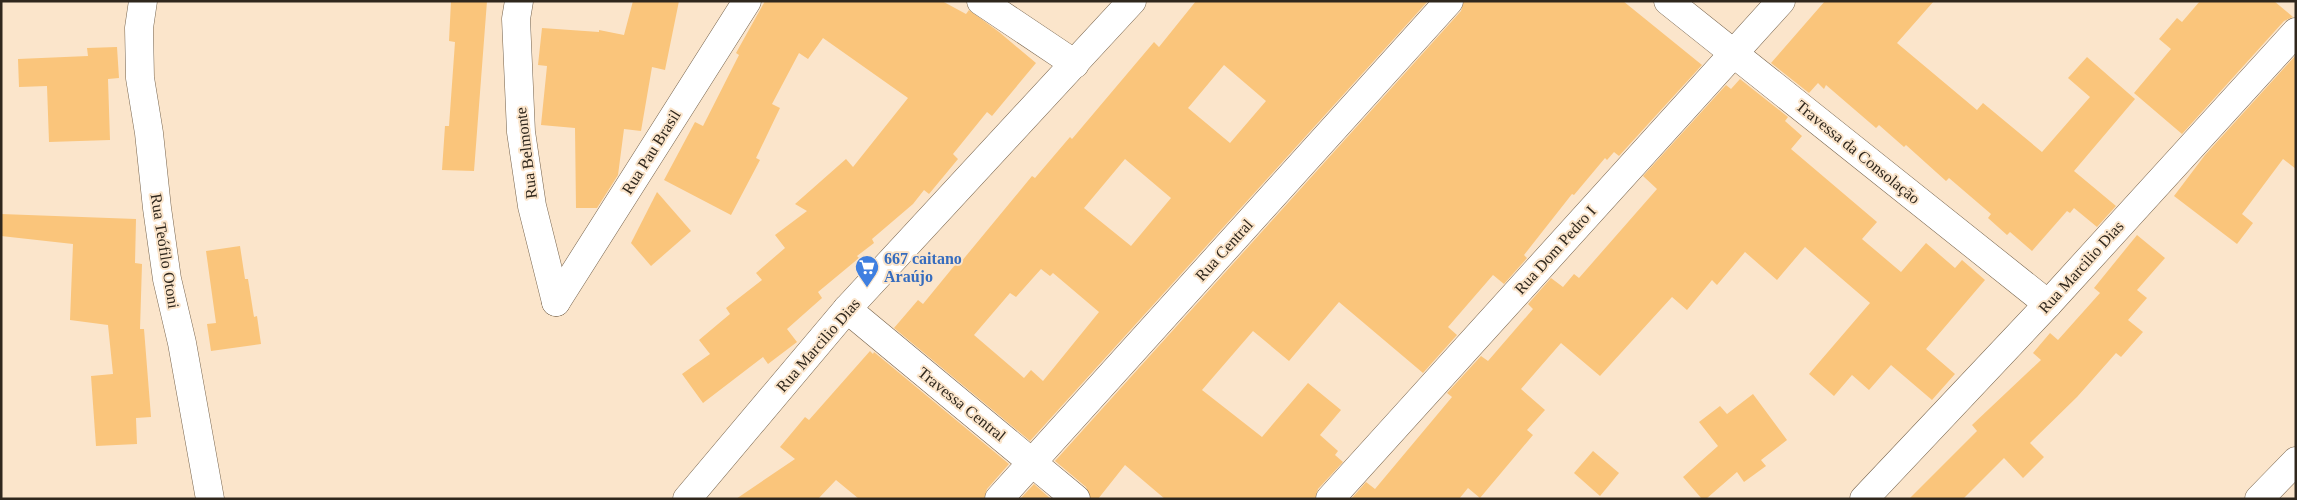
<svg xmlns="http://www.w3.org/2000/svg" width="2297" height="500" font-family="'Times New Roman',serif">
  <rect width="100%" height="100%" fill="#fbe5cb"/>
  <g fill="#fac57b" fill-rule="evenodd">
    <path d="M451 1H487L474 171 442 170 445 126H449L455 42 449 41Z"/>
    <path d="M633 1H679L665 70 652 67 641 131 624 129 618 175 597 208H576L575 128 541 125 547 66 538 65 542 28 599 32V30L624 35Z"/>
    <path d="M765 1H942L966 14 969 10 999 32 1036 63 992 116 987 112 953 154 958 159 929 194 924 190 913 204 872 239 874 243 857 256 859 258 818 292 822 298 787 329 797 342 768 364 763 357 703 403 682 374 710 354 699 340 730 314 726 308 762 280 756 273 785 248 775 235 807 211 795 204 846 159 853 167 908 98 823 38 808 59 799 53 772 104 780 108 756 158 760 160 731 215 664 180 695 122 703 126 739 55 736 53Z"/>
    <path d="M1196 1H1428L1030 441 894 328 918 300 923 304 959 260 961 262 1032 176 1035 178 1070 137 1072 139 1154 42 1159 47ZM1224 65 1266 101 1230 143 1188 108ZM1125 159 1171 198 1131 246 1084 208ZM1041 269 1050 276 1053 273 1099 312 1043 381 1031 370 1024 378 974 335 1010 293 1016 297Z"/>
    <path d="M1464 1H1623L1702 65 1619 156 1614 152 1607 160 1605 158 1574 195 1572 194 1524 255 1527 258 1504 284 1493 275 1448 327 1457 335 1423 373 1339 302 1289 361 1253 331 1202 390 1262 437 1308 383 1341 410 1320 435 1338 451 1335 455 1343 462 1318 489 1315 499H1165L1125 465 1098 499H1091L1086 487 1055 461 1461 11Z"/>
    <path d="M1825 1H1934L1897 43 1977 110 1983 103 2042 152 2090 97 2068 78 2087 57 2135 99 2074 171 2116 206 2097 227 2074 208 2070 213 2067 211 2032 251 2010 232 2007 235 1988 218 1991 214 1949 178 1946 181 1906 145 1904 147 1879 125 1876 128 1826 85 1824 89 1818 83 1809 93 1771 63Z"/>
    <path d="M2200 1H2274L2293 17 2284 21 2182 134 2134 93 2171 49 2159 39 2177 18 2182 22Z"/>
    <path d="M117 47 119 78 108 79 110 140 49 142 47 86 19 87 18 59 88 56 87 48Z"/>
    <path d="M2296 55V169L2283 159 2242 214 2253 223 2237 244 2174 196 2205 155Z"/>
    <path d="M1740 79 1788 117 1785 121 1802 136 1791 149 1877 222 1862 239 1901 272 1926 243 1955 268 1962 260 1985 280 1926 349 1955 374 1932 400 1891 365 1869 390 1852 375 1834 396 1809 374 1870 303 1805 247 1777 280 1745 252 1717 285 1712 280 1687 310 1672 297 1600 376 1561 343 1521 389 1545 410 1527 430 1533 435 1480 498 1468 488 1459 499H1351L1366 482 1375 489 1452 397 1447 393 1481 356 1488 361 1533 309 1528 304 1551 278 1563 287 1574 274 1579 278 1657 189 1643 176 1726 85 1731 89Z"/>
    <path d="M657 192 691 231 651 266 631 243Z"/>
    <path d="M1 214 136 219 135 263 142 264 140 329H144L151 417 136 418 137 444 96 446 91 376 113 374 108 325 70 320 73 244 1 236Z"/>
    <path d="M2137 235 2165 258 2137 290 2147 298 2128 320 2143 332 2121 357 2116 353 2077 397 2030 443 2044 457 2023 478 2004 458 1963 499H1909L1977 431 1972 425 2041 360 2033 353 2050 333 2058 340 2100 293 2094 288Z"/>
    <path d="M240 246 245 279H248L254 317 257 316 261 344 211 351 207 324 216 323 206 251Z"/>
    <path d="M870 351 873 354 874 352 1009 464 987 489 984 499H859L836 480 818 499H736L795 459 780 447 805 417 809 420Z"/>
    <path d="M1753 394 1787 440 1761 460 1766 466 1744 482 1737 472 1706 499H1702L1683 477 1718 446 1699 422 1720 406 1727 414Z"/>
    <path d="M1593 451 1619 473 1600 496 1574 473Z"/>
    <path d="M1034 484 1051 499H1020Z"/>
  </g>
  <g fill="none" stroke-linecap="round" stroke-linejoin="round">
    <g stroke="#76634c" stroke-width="29">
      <g id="minor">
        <path d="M143 1 139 28 140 78 149 133 157 208 167 279 182 343 210 499"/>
        <path d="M519 1 516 19 521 132 532 206 556 302"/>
        <path d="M981 1 1075 64"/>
        <path d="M1668 1 2048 304"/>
        <path d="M556 302 747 1"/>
        <path d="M847 309 1076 499"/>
        <path d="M687 499 847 309 1132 1"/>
        <path d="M999 499 1449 1"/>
        <path d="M1330 499 1781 1"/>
        <path d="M1864 499 2048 304 2296 32"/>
        <path d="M2259 499 2296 461"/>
      </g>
    </g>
    <use href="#minor" stroke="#fff" stroke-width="28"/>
  </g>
  <defs>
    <g id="supermarket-pin" transform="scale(1.25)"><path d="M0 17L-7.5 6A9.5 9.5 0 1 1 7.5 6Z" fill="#3f7fe0" stroke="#fbe5cb"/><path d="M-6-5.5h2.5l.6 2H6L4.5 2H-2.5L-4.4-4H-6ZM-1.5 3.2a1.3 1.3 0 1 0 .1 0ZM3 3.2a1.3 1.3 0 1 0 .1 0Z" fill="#fff"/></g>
  </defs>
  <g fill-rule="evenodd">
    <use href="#supermarket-pin" x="867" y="267"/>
  </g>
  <g text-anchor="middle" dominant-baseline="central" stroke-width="4" stroke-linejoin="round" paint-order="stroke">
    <g font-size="16" fill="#2f271d" stroke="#fbe5cb">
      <text transform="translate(651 152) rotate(-58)">Rua Pau Brasil</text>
      <text transform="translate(1858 152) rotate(39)">Travessa da Consolação</text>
      <text transform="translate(526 153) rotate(-97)">Rua Belmonte</text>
      <text transform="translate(1224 250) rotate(-48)">Rua Central</text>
      <text transform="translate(1555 250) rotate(-48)">Rua Dom Pedro I</text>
      <text transform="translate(165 251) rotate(81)">Rua Teófilo Otoni</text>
      <text transform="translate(2081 267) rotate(-48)">Rua Marcilio Dias</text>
      <text transform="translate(818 345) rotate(-49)">Rua Marcilio Dias</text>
      <text transform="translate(962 404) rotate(39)">Travessa Central</text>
    </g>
    <g font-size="16" font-weight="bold" fill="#366cbe" stroke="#fbe5cb" text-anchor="start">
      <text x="884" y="258">667 caitano<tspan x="884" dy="18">Araújo</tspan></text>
    </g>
  </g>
  <rect width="2297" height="500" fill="none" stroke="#2f271d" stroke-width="5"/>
</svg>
